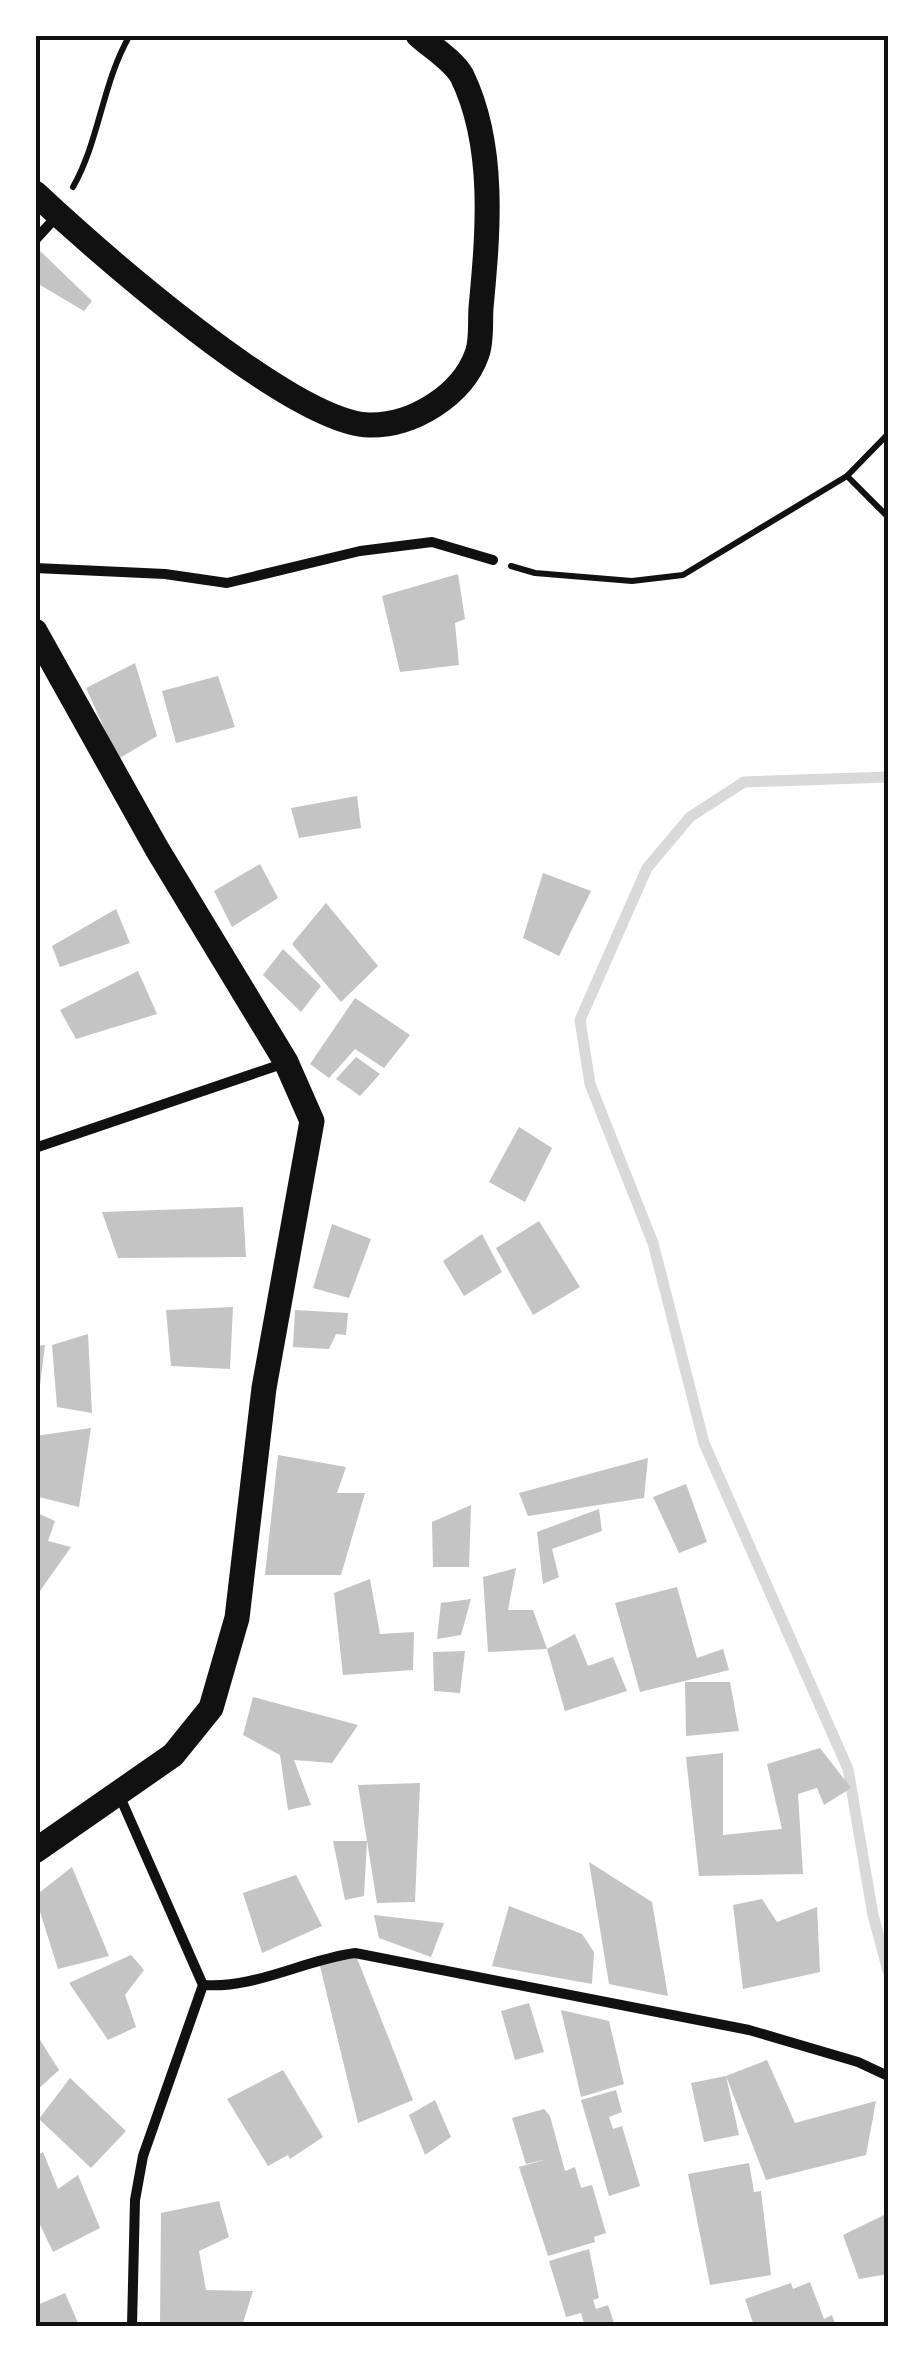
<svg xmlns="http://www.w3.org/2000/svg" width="923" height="2361" font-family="Lato,sans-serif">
  <rect width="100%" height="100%" fill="#fff"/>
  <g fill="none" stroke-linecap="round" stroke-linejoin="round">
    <path stroke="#d9d9d9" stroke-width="11" d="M888 777 744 782 690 817 647 868 580 1020 590 1084 653 1243 704 1443 848 1769 873 1915 888 1971"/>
  </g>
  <g fill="#c4c4c4">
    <path d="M38 249 92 301 84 311 35 282Z"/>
    <path d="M458 574 465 619 455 623 459 665 400 672 382 596Z"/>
    <path d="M135 663 157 736 118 759 86 688Z"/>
    <path d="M218 676 235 727 176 743 162 691Z"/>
    <path d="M357 796 361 828 299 838 291 808Z"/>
    <path d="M260 864 278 898 232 927 214 891Z"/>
    <path d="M543 873 591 891 559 956 523 938Z"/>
    <path d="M326 903 378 966 341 1002 292 944Z"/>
    <path d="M116 909 130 943 60 967 52 946Z"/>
    <path d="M283 949 321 986 301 1012 263 975Z"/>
    <path d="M138 971 157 1014 76 1039 60 1010Z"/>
    <path d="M355 998 410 1035 384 1068 355 1049 329 1078 310 1064Z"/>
    <path d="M356 1057 380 1074 360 1096 336 1079Z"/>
    <path d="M519 1127 552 1148 525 1202 489 1182Z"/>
    <path d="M243 1207 246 1257 118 1258 102 1212Z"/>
    <path d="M539 1221 580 1287 533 1315 496 1248Z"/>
    <path d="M332 1224 371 1239 349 1298 313 1288Z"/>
    <path d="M482 1234 502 1272 464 1296 443 1261Z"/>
    <path d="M233 1307 230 1369 171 1366 166 1310Z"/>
    <path d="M295 1310 348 1313 346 1335 336 1334 329 1349 293 1347Z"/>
    <path d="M88 1334 92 1413 57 1407 52 1345Z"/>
    <path d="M45 1345 37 1410H35V1346Z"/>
    <path d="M91 1428 79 1507 35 1496V1436Z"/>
    <path d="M278 1455 346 1467 337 1493H365L341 1575H265Z"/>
    <path d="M648 1458 644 1498 528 1516 519 1493Z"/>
    <path d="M686 1484 707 1542 679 1553 653 1497Z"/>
    <path d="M471 1505 469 1567H433L432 1522Z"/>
    <path d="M599 1509 602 1531 552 1549 559 1577 543 1584 537 1532Z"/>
    <path d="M35 1512 55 1521 48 1541 71 1547 35 1598Z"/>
    <path d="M516 1568 508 1610H533L547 1649 575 1634 588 1666 613 1657 627 1691 565 1711 547 1649 488 1652 483 1577Z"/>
    <path d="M370 1579 380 1634 414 1632 413 1670 343 1675 334 1593Z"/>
    <path d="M677 1587 697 1658 723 1649 729 1670 640 1692 615 1603Z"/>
    <path d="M471 1599 461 1635 437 1639 441 1603Z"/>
    <path d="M465 1651 460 1693 434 1691 433 1652Z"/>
    <path d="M685 1682H730L739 1731 686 1736Z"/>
    <path d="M253 1697 358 1725 332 1763 294 1760 311 1805 288 1810 280 1755 243 1735Z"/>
    <path d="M820 1748 851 1788 824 1805 817 1788 798 1794 803 1874 699 1876 686 1757 723 1753V1835L782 1829 767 1764Z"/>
    <path d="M420 1783 415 1902 377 1903 358 1785Z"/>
    <path d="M333 1841H367L364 1896 345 1900Z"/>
    <path d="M589 1862 652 1902 668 1996 609 1984Z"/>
    <path d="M72 1867 109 1956 58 1969 35 1896Z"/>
    <path d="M296 1875 322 1926 262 1953 243 1893Z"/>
    <path d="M762 1899 777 1922 817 1907 820 1972 743 1989 733 1905Z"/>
    <path d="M509 1906 582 1934 594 1952 592 1984 492 1966Z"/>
    <path d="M374 1915 444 1923 431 1957 379 1938Z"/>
    <path d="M355 1953 413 2100 358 2123 318 1958Z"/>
    <path d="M131 1955 144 1970 125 1995 136 2027 108 2040 69 1983Z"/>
    <path d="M529 2003 544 2052 515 2060 501 2011Z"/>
    <path d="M561 2010 609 2021 624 2084 581 2097Z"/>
    <path d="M35 2032 59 2070 35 2092Z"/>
    <path d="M767 2060 795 2123 876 2101 866 2155 766 2180 726 2076Z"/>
    <path d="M283 2070 323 2137 290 2159 288 2155 268 2166 227 2099Z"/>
    <path d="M726 2076 739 2135 704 2142 691 2083Z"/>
    <path d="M70 2078 126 2131 91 2168 39 2119Z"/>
    <path d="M616 2090 622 2112 609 2117 613 2129 622 2126 640 2186 609 2196 581 2100Z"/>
    <path d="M435 2100 451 2137 425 2155 409 2115Z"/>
    <path d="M544 2109 550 2116 565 2171 575 2167 581 2188 592 2185 606 2233 594 2237 595 2242 548 2256 519 2167 547 2159 526 2164 512 2118Z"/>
    <path d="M43 2152 58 2189 78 2175 100 2228 53 2252 35 2214V2156Z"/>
    <path d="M749 2163 754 2192 761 2191 771 2275 710 2285 688 2174Z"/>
    <path d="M219 2201 229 2237 199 2251 206 2290 253 2291 242 2326 160 2323 161 2213Z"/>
    <path d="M884 2215 888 2274 859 2279 843 2235Z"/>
    <path d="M589 2249 599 2298 593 2300 596 2309 608 2305 615 2326H585L581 2313 566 2317 549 2261Z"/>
    <path d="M810 2282 824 2319 832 2315 836 2326H754L745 2299 791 2283 793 2289Z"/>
    <path d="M65 2293 79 2325 35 2326V2306Z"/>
  </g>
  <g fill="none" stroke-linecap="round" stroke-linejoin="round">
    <g stroke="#111" stroke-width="6">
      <path d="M73 187C100 139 102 83 130 35"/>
      <path d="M847 476 888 517"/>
      <path d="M511 566 535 573 632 581 683 575 847 476 888 434"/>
    </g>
    <g stroke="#111" stroke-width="10">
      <path d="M35 240 58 215"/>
      <path d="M35 568 165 574 227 583 360 551 432 542 493 560"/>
      <path d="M35 1148 285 1063"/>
      <path d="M120 1797 203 1985 143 2156 135 2200 132 2326"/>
      <path d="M203 1985C255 1989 303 1960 355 1953L749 2030 858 2062 888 2076"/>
    </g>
    <g stroke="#111" stroke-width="25">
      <path d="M35 193C95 249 291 423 369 425 412 426 462 396 477 354 482 341 480 322 481 308 488 233 496 146 462 76 453 60 431 47 418 35"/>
      <path d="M35 631 157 849 286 1062 312 1121 264 1388 237 1618 211 1708 173 1755 35 1851"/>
    </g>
  </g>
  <rect width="923" height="2361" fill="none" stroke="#ffffff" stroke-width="75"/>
  <rect x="38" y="38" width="848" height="2286" fill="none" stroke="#111" stroke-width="4"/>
</svg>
